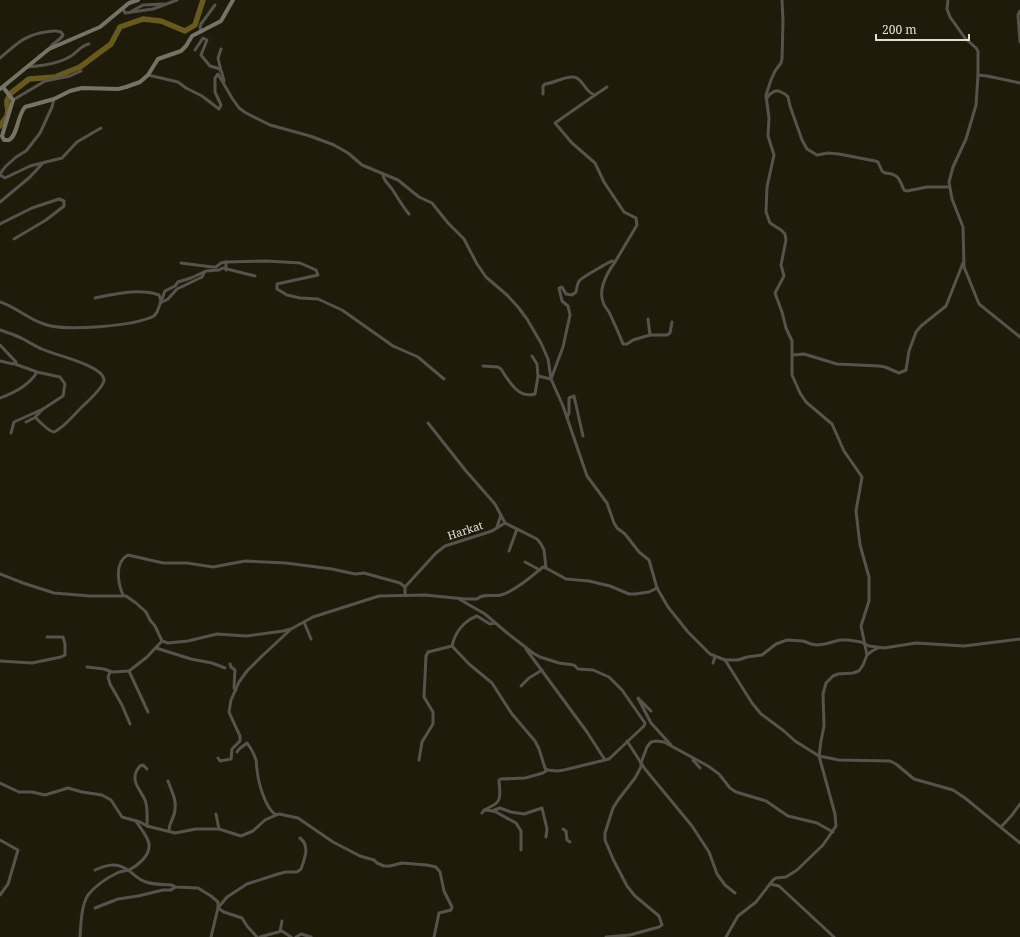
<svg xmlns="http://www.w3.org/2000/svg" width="1020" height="937" font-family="'Noto Serif',serif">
  <rect width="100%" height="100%" fill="#1f1b0b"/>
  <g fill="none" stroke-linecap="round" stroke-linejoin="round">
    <path stroke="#685a1f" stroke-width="5.5" d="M0 126 7 116 8 110 7 105V100L11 93 29 79 55 77 80 67 111 44 120 27 143 19 161 21 185 31 195 25 203 0"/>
    <g stroke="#55534b" stroke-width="3">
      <path d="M948 0 947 9 950 17 965 38 976 48 978 51V75L976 105 966 139 953 167 949 182 952 199 963 227 964 267 979 304 1020 337"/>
      <path d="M123 9 125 13 153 9 177 0"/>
      <path d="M132 11 143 5 164 4"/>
      <path d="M1020 11 1018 15 1020 42"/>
      <path d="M201 32 200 27 201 24 215 5"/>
      <path d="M195 50 203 38 207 40 201 55 210 66 220 69 222 73 224 81"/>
      <path d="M0 58C17 44 24 35 46 32 51 31 56 30 61 32L63 35C60 41 53 42 50 48"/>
      <path d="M27 67C41 66 59 64 71 56 77 53 81 45 89 44"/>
      <path d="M221 71 218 58 221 49"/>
      <path d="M148 75 178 82 186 88 202 96 219 109 221 105 215 92V78L218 74 232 98 239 108 246 113 270 125 310 136 334 145 348 153 362 165 398 180 419 197 432 203 448 223 464 239 477 264 486 277 507 295 518 307 527 319 541 343 548 359 551 379 563 406 587 476 607 503 614 523 617 528 625 534 639 552 649 560 657 588 668 607 688 632 710 654 725 660H738L747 657 762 655 776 644 787 640 803 641 811 644 817 645 825 644 840 640H848L861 642 869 646 884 648 916 643 964 646 1020 639"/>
      <path d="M978 75 987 76 1020 83"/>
      <path d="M595 95 607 87"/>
      <path d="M766 99 770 94 775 91H779L785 94 788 97 790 106 802 140 807 149 817 155 828 153 839 154 875 161 878 162 882 171 885 173C899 174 899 179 904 190L907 191 927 187H949"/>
      <path d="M13 100 45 81 70 76 81 71"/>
      <path d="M0 174 5 167 16 157 26 151 40 133 52 107 54 99"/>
      <path d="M0 175 5 178 30 166 62 158 77 142 101 128"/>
      <path d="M383 175C384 182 390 185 394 192 399 200 403 207 409 214"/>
      <path d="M0 202 30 177 42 164"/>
      <path d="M0 224 32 208 59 199 64 201V206L46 220 14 239"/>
      <path d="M615 262C607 273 598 288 603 302 604 306 607 309 609 312 614 323 619 333 623 344H627L633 340 650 335 648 319"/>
      <path d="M181 263 212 267H216L221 263 226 262"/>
      <path d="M226 270V262L267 261 300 263 316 270 318 275 277 284V289L287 295 300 298 318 299 342 310 393 346 418 357 444 379"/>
      <path d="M95 298C116 294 139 288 159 295L161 301"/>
      <path d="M0 302C16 307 28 319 44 324 65 332 134 326 154 316L157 312 165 291 175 286 178 282 191 278 206 271 219 270 223 268 255 276"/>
      <path d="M160 303 168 299 177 289 202 277 204 273"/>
      <path d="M0 330C8 333 16 335 23 339 29 342 35 346 42 349 54 355 102 365 104 379 105 386 89 400 84 405 74 414 66 426 54 432 48 431 41 423 36 418V416L43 409 63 396 65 384 60 377 37 372C30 384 14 393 0 398"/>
      <path d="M650 335H667L670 333 672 322"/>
      <path d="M0 345 16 362 13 364 0 361"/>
      <path d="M793 355 804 354 837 364 879 366 885 367 899 373 906 370 909 351 916 332 921 326 946 306 963 263"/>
      <path d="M532 356 537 364 538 376"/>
      <path d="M15 364 37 372"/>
      <path d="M483 366 498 367 501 369C509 381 518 399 535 394L538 376 551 379 563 347 570 315 568 306 562 301 559 288 562 287 566 294 572 295 576 292C577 288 577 283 580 280 583 277 609 262 612 261 613 261 614 262 615 262L637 225 636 218 624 212 604 182 595 163 572 143 555 123 595 95C585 93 583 78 574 77 564 76 555 83 545 84L543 86V94"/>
      <path d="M567 417 569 413V398L574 396 583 436"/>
      <path d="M26 422 36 417"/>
      <path d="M11 433 14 422 43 409"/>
      <path d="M497 527 501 515"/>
      <path d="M509 551 517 529"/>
      <path d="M525 562 540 570"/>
      <path d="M546 568 566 579 589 581 610 586 629 594H635L649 592 657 588"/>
      <path d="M0 574 23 583 54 593 90 596H126L136 603 146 612 150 620 155 626 162 641 168 643 188 641 217 634 246 636 283 631 291 629 313 617 379 596 425 595 465 599H477C483 593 493 597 501 595 515 591 532 576 543 567L546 568 544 550 541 544 537 539 505 523 495 504 466 471 428 423"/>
      <path d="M123 595C118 584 114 562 128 555L163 563H187L213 567 245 561 286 563 332 569 355 574 364 573 400 583 405 587"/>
      <path d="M405 595V587L436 553 445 546 492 531 505 523"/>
      <path d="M459 599 485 614 506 632 533 653 540 657 559 663 574 665 578 669 593 670 609 677 622 690 645 723 644 726 609 759 564 770 557 771 547 770 543 773 525 778 501 779 499 780C499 786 501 793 499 799 497 807 486 806 482 813"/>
      <path d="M304 622 311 639"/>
      <path d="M495 623 490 624 477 616C464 621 455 632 452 646L469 664 492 683 512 714 535 741 539 749 545 768 547 770"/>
      <path d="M156 648 191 659 212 663 225 668"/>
      <path d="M526 649 587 732 605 760"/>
      <path d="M867 655 872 651 878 648"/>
      <path d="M725 660 752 703 761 714 784 731 795 741 819 756 839 760 890 761 896 764 914 779 953 790 965 798 1020 843"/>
      <path d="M0 661 32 663 61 657 65 655V644L63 637H47"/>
      <path d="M713 663 715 657"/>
      <path d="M230 664 231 667 235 670 234 688 236 690"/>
      <path d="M87 667 104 669 112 672 129 671 147 657 162 641"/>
      <path d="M129 671 148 712"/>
      <path d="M110 672 108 677 110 684 122 705 130 724"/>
      <path d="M521 686 529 678 542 670"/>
      <path d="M651 711 638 698 651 723 671 745"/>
      <path d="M627 741 645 769 692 826 709 852 717 874 725 885 735 893"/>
      <path d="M237 752 239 749 247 743C251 748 254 754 256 760 257 763 256 766 257 769 258 782 265 808 276 815"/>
      <path d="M218 758 220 761 231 759 232 749 240 741V736L229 712 231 700 239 682 247 671 262 656 290 630"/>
      <path d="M419 760 422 742 433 724V712L424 697 426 656 428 652 452 646"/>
      <path d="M693 760 700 768"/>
      <path d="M168 781C171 790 177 800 175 809 175 818 169 821 169 831"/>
      <path d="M0 783 19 792H32L45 795 68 788 82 792 102 795 111 800 122 817 140 822 147 826 175 833 196 829H219L241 836 253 831 265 820 276 815 279 814 298 818 333 842 360 856 374 860 377 863 384 866H390L402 863 427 865 436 867 440 872 444 891 452 907 451 910 439 913 434 937"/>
      <path d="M484 810 494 811 516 823 521 831V850"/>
      <path d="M492 811 500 808 511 812 524 814 542 808 547 829 546 837"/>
      <path d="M216 814 219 829"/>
      <path d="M147 826C147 818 148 807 145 800 140 789 128 779 140 766L143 765 147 769"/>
      <path d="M1001 827 1012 815 1020 804"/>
      <path d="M563 829 566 831 567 840 570 842"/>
      <path d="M0 840 18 850 8 884 0 895"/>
      <path d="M95 870C106 865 116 862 128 870 134 874 138 880 146 882 154 885 163 884 172 885L175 887 198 888 211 896 218 902V908L211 937"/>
      <path d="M770 884 779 886 834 937"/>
      <path d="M95 908 118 899 138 896 163 890H171L175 887"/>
      <path d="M280 931 282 921"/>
      <path d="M80 937C81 924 81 906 88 895 95 886 107 878 117 873 121 871 125 871 129 870 137 866 150 856 149 845 149 837 140 828 136 821"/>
      <path d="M257 937 247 926 242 918 224 912 218 908 227 897 247 884 278 874 286 872H297L301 869C305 858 310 846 300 838"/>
      <path d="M260 937 282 931 291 937"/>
      <path d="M296 937 301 934 311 937"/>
      <path d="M606 937 630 935 659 927 662 925 659 916 635 896 627 886 613 859 605 840V833L613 808 618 800 635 778 641 767V763L647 747 651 742 656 741 664 742 708 766 719 774 730 788 736 792 766 801 788 816 817 823 833 832"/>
      <path d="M726 937 738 916 756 902 773 880 776 878 786 877 797 870 823 845 836 826 835 814 819 756 821 741 824 726 823 694 826 683 833 676 838 674 853 673 859 671 863 665 867 655 861 626 869 601V577L860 545 856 511 862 477 844 451 832 424 806 402 800 393 792 375V341L786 328 782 312 775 293 784 276 781 265 786 240 785 234 781 230 770 223 766 212 767 187 774 155 768 136 769 118 766 95 771 80 775 71 781 63 782 59 783 21 782 0"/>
    </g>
    <g stroke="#757266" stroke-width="4">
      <path d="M3 87 13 100 2 136 4 140H9C18 135 17 116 25 107L54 99 70 91 82 88 118 89 126 87 140 82 148 75 158 59 181 51 186 46 192 36 221 21 233 0"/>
      <path d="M0 89 49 49 100 27 129 3 138 0"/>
    </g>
  </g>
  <g text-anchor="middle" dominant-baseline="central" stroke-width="4" stroke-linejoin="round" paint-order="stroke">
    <g font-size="11" fill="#e0ded4" stroke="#1f1b0b">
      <text transform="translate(465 530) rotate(-18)">Harkat</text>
    </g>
  </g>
  <path d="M876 34v6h93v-6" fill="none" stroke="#e0ded4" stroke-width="2"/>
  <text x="882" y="34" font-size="12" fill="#e0ded4" stroke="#1f1b0b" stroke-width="3" paint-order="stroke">200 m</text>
</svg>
